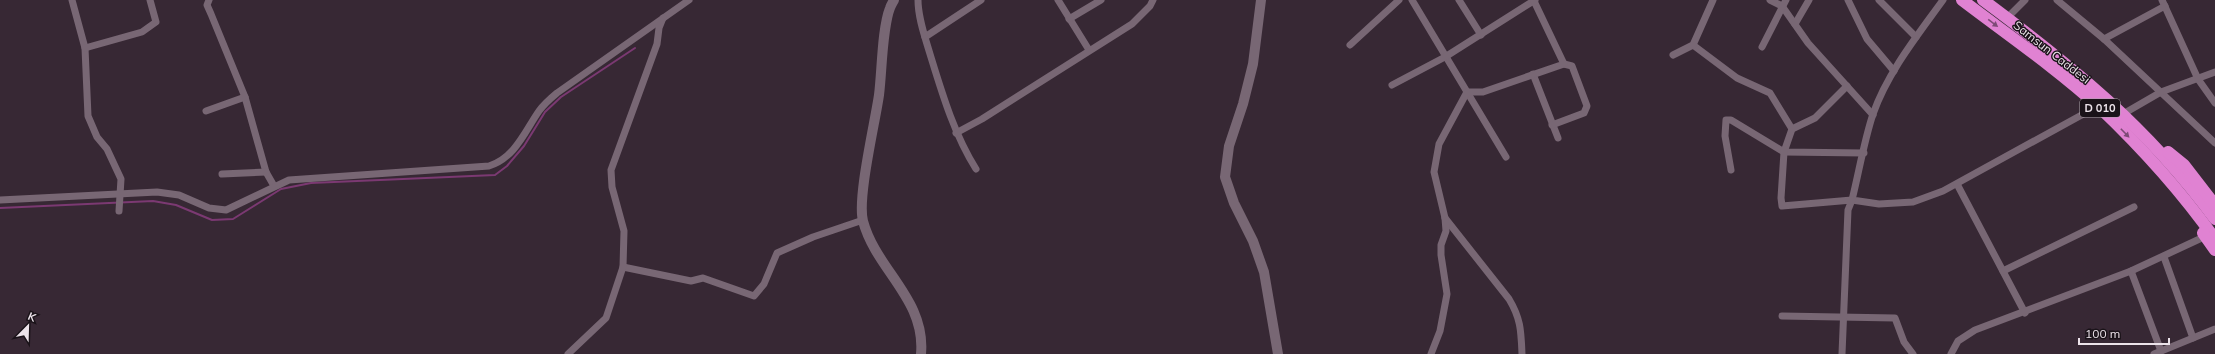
<svg xmlns="http://www.w3.org/2000/svg" width="2215" height="354" font-family="Mulish,sans-serif">
  <rect width="100%" height="100%" fill="#372834"/>
  <g fill="none" stroke-linecap="round" stroke-linejoin="round">
    <path stroke="#7b3972" stroke-width="2" d="M0 208 153 201 176 205 212 220 233 219 281 189 311 183 495 175 507 166 524 146 545 112 561 97 635 48"/>
    <g stroke="#786774" stroke-width="7">
      <path d="M72 0 85 48 88 116 97 137 107 149 121 179 119 211"/>
      <path d="M918 0C918 18 925 37 930 54 942 93 954 134 976 169"/>
      <path d="M1058 0 1089 50"/>
      <path d="M1412 0 1506 157"/>
      <path d="M1459 0 1481 35"/>
      <path d="M1770 0 1782 6 1808 43 1873 115"/>
      <path d="M1848 0 1867 39 1894 71"/>
      <path d="M1879 0 1916 37"/>
      <path d="M1943 0C1917 36 1888 72 1873 114 1864 141 1859 172 1852 200L1879 204 1913 202 1943 191 2098 106"/>
      <path d="M2057 0 2104 39 2215 143"/>
      <path d="M2162 0 2198 79 2215 103"/>
      <path d="M2007 18 2025 0"/>
      <path d="M1069 19 1101 0"/>
      <path d="M1795 24 1809 0"/>
      <path d="M925 37 981 0"/>
      <path d="M2104 39 2165 6"/>
      <path d="M1350 45 1399 0"/>
      <path d="M1693 45 1737 78 1770 93 1792 129"/>
      <path d="M1762 47 1786 0"/>
      <path d="M85 48 142 32 156 22 150 0"/>
      <path d="M1673 55 1693 45 1713 0"/>
      <path d="M1533 74 1558 138"/>
      <path d="M1392 85 1445 57 1535 0"/>
      <path d="M245 97 266 172 274 186"/>
      <path d="M206 111 245 97 211 14 207 5 209 0"/>
      <path d="M2123 114 2161 92 2215 72"/>
      <path d="M1552 125 1584 113 1587 106 1572 66 1564 64"/>
      <path d="M956 133 982 119 1132 24 1150 6 1153 0"/>
      <path d="M1731 170 1725 136 1726 120H1731L1784 152 1864 153"/>
      <path d="M222 174 266 172"/>
      <path d="M1957 184 2025 313"/>
      <path d="M0 200 157 192 179 195 209 208 226 210 289 180 489 166C515 158 525 131 539 111 544 104 551 98 557 93L689 0"/>
      <path d="M1445 218 1509 299C1521 319 1521 331 1522 354"/>
      <path d="M2164 257 2193 338"/>
      <path d="M623 267 691 281 703 278 754 296 764 284 777 253 813 237 863 220"/>
      <path d="M2003 271 2134 207"/>
      <path d="M2131 271 2161 351"/>
      <path d="M1782 316 1895 318 1904 342 1913 354"/>
      <path d="M568 354 606 318 623 267 624 231 612 187 611 170 657 44 659 28 663 18"/>
      <path d="M1431 354 1440 331 1447 294 1441 255V245L1446 231 1445 218 1434 172 1439 144 1467 92H1483L1564 64 1534 1"/>
      <path d="M1842 354 1848 210 1852 200 1782 206 1781 198 1784 152 1792 129 1815 118 1847 86"/>
      <path d="M1951 354 1958 341 1975 330 2131 271 2206 236"/>
      <path d="M2154 354 2215 329"/>
    </g>
    <g stroke="#786774" stroke-width="10">
      <path d="M894 0C893 2 891 5 890 8 882 28 882 72 879 95 875 123 857 198 863 221 876 270 926 299 921 354"/>
      <path d="M1261 0 1253 64 1243 104 1229 146 1225 177 1234 203 1253 241 1264 272 1278 354"/>
    </g>
    <g stroke="#e082d2" stroke-width="12">
      <path d="M1962 0C2008 35 2056 68 2099 107 2141 147 2181 191 2215 239"/>
      <path d="M1983 0C2072 66 2149 129 2215 219"/>
      <path d="M2168 152 2184 165 2215 205"/>
      <path d="M2203 233 2215 250"/>
    </g>
  </g>
  <defs><path id="oneway-solid" d="M-6-.8H1V-3.2L6.5 0L1 3.2V.8H-6Z"/></defs>
  <g fill="#7d4a76">
    <use href="#oneway-solid" transform="translate(1993 23) rotate(37)"/>
    <use href="#oneway-solid" transform="translate(2125 133) rotate(46)"/>
  </g>
  <g text-anchor="middle" dominant-baseline="central" stroke-width="3" stroke-linejoin="round" paint-order="stroke">
    <rect fill="#1a1319" stroke="#ada5ab" stroke-width="1" x="2080" y="99" width="40" height="18" rx="3"/>
    <g font-size="11" font-weight="bold" fill="#ece3ea">
      <text x="2100" y="108">D 010</text>
    </g>
    <g font-size="12" fill="#ece3ea" stroke="#1a1319">
      <text transform="translate(2052 52) rotate(38)">Samsun Caddesi</text>
    </g>
  </g>
  <g transform="translate(28 326) rotate(23)" stroke="#1a1319" stroke-width="3" paint-order="stroke">
  <path d="M0-3L7 15L0 10L-7 15Z" fill="#ece3ea"/>
  <text y="-6" font-size="11" font-weight="bold" text-anchor="middle" fill="#ece3ea">K</text>
  </g>
  <path d="M2079 338v6h90v-6" fill="none" stroke="#ece3ea" stroke-width="2"/>
  <text x="2085" y="338" font-size="12" fill="#ece3ea" stroke="#1a1319" stroke-width="3" paint-order="stroke">100 m</text>
</svg>
